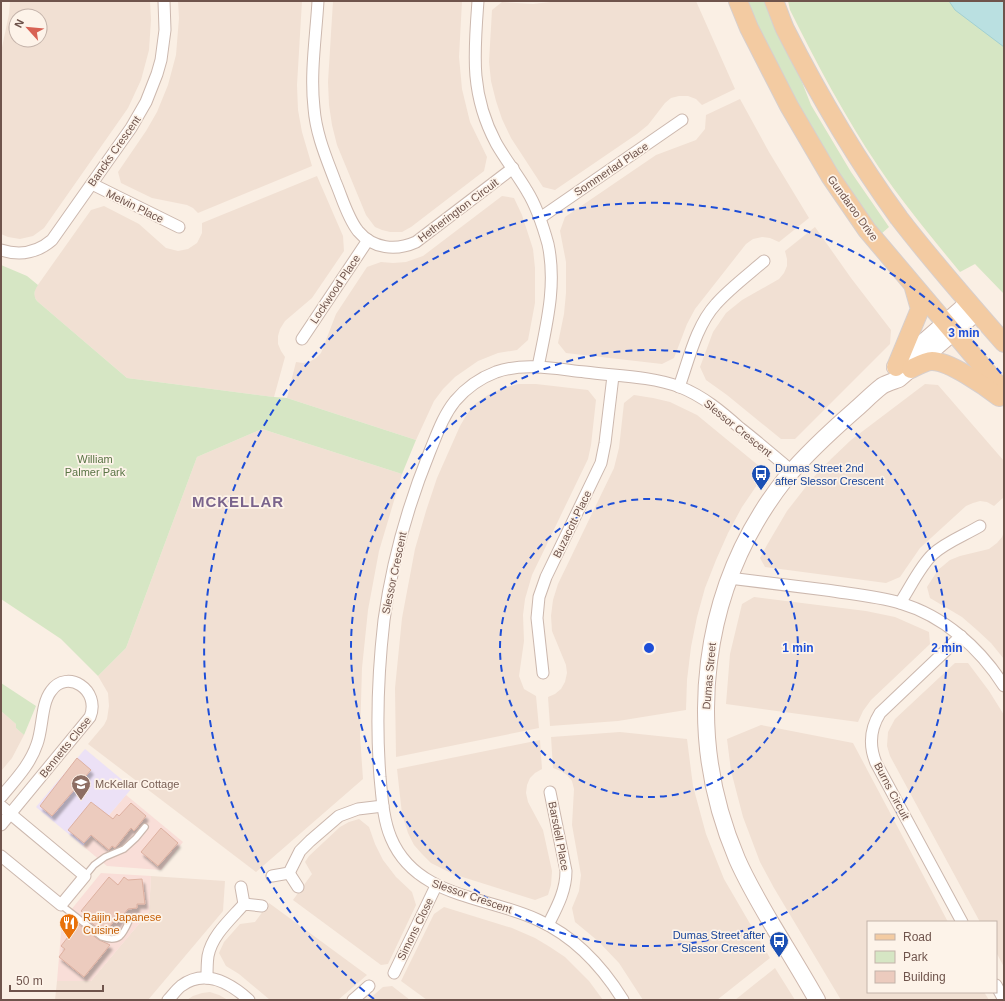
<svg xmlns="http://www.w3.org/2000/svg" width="1005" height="1001" font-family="Helvetica,sans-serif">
  <defs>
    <filter id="shadow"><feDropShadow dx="2.5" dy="4.5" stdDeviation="1" flood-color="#0004"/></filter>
  </defs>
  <rect width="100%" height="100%" fill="#faefe4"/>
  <g fill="#f1e0d3" fill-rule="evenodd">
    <path d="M10 1H150L151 20 149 50 141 80 128 108 44 228 33 236 20 239 8 237 1 234V52L9 14ZM16 16H40V40H16Z"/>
    <path d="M178 1H302L297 85 298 110 302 132 312 166 198 213 193 208 187 205 152 198 121 183 118 172 146 131 157 112 168 85 176 55 179 18Z"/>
    <path d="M333 1H462L459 57 462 89 470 122 487 157 484 171 411 227 402 232H390L382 230 375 227 366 215 337 145 332 125 329 105 328 82Z"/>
    <path d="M559 1H696L735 89 702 105 696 99 688 96H679L671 98 665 103 648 125 637 134 555 190 543 187 511 138 502 119 496 101 491 81 489 62 492 10 502 2 533 4Z"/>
    <path d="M740 99 769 152 809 218 779 242 770 238 762 237 753 239 746 244 695 309 687 324 674 358 662 364 566 353 558 343 564 314 566 293V262L560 231 565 217 656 155 696 140 705 129 706 115Z"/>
    <path d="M317 176 343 236 344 251 312 298 285 321 280 329 278 336V344L281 351 285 357 274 397 127 378 37 301 34 296 35 289 91 210 104 206 139 224 166 248 178 251 188 249 197 243 202 233V223Z"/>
    <path d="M502 196 514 198 522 215 533 249 535 268V303L528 340 517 350 498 353 478 361 455 377 443 389 434 401 416 440 287 398 296 362 303 363 309 362 316 358 321 353 336 314 367 267 381 262 393 263 406 262 423 256Z"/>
    <path d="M815 227 851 278 891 330 890 344 795 439H781L727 395 706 380 700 367 713 332 726 313 742 300 779 279 784 273 787 266V259L785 251Z"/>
    <path d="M518 384H536L588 390 596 400 591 445 588 459 532 575 525 599 523 615 524 641 519 676 524 689 536 696 539 728 396 757 395 688 402 618 415 549 426 511 437 478 460 426 467 414 475 404 488 395 503 388Z"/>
    <path d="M925 384 938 385 1004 461V497L994 506 987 502 980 501 973 503 966 506 920 548 900 577 886 583 765 567 760 558 767 545 787 511 812 479 830 460 851 440Z"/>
    <path d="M634 395 653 398 670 402 697 415 759 466 761 479 742 507 728 533 716 560 705 588 697 617 691 647 687 680 686 710 618 721 550 726 548 697 555 694 561 689 565 682 567 673 566 665 552 631 551 616 553 600 558 584 614 468 619 448 624 403Z"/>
    <path d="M262 429 402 474 379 551 368 610 362 668 360 736 363 779 256 872 88 744 104 725 107 719 109 706 108 693 98 676 126 648 197 457Z"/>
    <path d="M1004 532V659L991 643 977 630 962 617 930 598 927 587 938 570 950 560 960 556 989 549 997 543 1002 537Z"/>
    <path d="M754 597 866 611 895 617 929 632 930 644 871 700 863 711 858 722 726 704 730 654 742 604Z"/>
    <path d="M955 663H968L989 691 1004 715V967L996 952V922H980L890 756 887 746 888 732 895 719Z"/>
    <path d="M1 711 16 724V728L24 735 12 758 1 771Z"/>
    <path d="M761 725 853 743 948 922H868V992H984L989 1000H841L774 888 760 862 743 817 731 771 727 739Z"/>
    <path d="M620 732 687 739 693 786 706 834 724 879 770 958 717 1000H643L619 963 598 941 575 922 572 908 579 891 581 875 572 825 574 789 572 781 567 775 561 771 553 768 551 737Z"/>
    <path d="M540 740 542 769 535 773 530 778 527 785 526 793 528 802 543 830 552 871 551 885 548 895 535 900 453 874 431 863 422 854 414 845 408 833 402 814 397 769Z"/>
    <path d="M359 819 369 827 375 844 383 860 396 877 412 892 416 905 388 964 381 965 293 900 312 874 305 862 309 856 340 827 349 822Z"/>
    <path d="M151 876 225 881 223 911 148 1000H55L57 981H91L149 912Z"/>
    <path d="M269 903 367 975 338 1000H270L239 974 226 966 219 953 224 942 240 924 255 922Z"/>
    <path d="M444 907 512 928 535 938 550 947 565 957 589 981 603 1000H427L401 981 434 914Z"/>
    <path d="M775 968 795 1000H735Z"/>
    <path d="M392 986 410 1000H368L383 987Z"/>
    <path d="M210 992 219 995 228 1000H187L193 996 202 993Z"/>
  </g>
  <g fill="#f9ded8">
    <path d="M126 795 183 842 161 870 107 866 83 846Z"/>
    <path d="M101 873 151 876 149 912 91 981H57L62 921Z"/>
  </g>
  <path fill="#ece1f6" d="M85 749 132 788 83 846 36 807Z"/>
  <g fill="#d6e6c4">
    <path d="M746 1H765L791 54 811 105 851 172 889 227 881 234C858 200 833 167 812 131 788 89 767 45 746 1Z"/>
    <path d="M788 1H1004V294L975 264 960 272C932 238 903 203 878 166 845 117 817 64 790 10Z"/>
    <path d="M1 265 27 276 38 285C34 291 33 295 37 301L127 378 274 397 287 398 416 440 402 474 262 429 197 457 126 648 98 676 61 639 1 599Z"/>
    <path d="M1 683 36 706 24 735 16 728V724L1 711Z"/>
  </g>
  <path fill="#bae0e1" stroke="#a2d0d2" d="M949 1H1004V47L955 10Z"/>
  <g fill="#eccbbe" stroke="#ddb0a0" filter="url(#shadow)">
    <path d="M77 758 91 770 52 816 40 806Z"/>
    <path d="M91 802 113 819 117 814 119 816 131 803 146 816 134 831 131 828 115 848 112 846 109 850 91 835 84 843 68 830Z"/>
    <path d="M161 828 178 843 158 866 141 852Z"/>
    <path d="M109 877 118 885 124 877 128 880 142 879 145 904H137V908L128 909 117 923 114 921 104 933 84 917 86 915 81 911Z"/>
    <path d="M78 924 99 940 106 943 110 945 84 977 59 957 65 949 61 946Z"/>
  </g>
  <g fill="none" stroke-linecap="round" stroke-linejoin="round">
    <g stroke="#ccb8ae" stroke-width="8">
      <g id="lane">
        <path d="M85 876 94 865 105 857 124 849 136 838 145 827"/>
        <path d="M61 905 102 937C119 943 123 935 129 921"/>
      </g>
    </g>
    <g stroke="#ccb8ae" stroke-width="13">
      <g id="street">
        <path d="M318 1C316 36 310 73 314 108 316 134 326 157 335 181 342 197 347 217 358 231 373 249 396 251 416 242L513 168"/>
        <path d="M478 1C474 54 470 94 496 143 505 159 517 174 527 191 537 207 543 226 548 244 557 286 546 326 538 367"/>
        <path d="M92 184 179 227"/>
        <path d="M540 218 682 120"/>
        <path d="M1 250C20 256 37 253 52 240L131 128 146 102 157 74 161 60 165 30 164 1"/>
        <path d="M302 339 368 240"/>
        <path d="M679 387C689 359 696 326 716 304 729 289 749 274 764 261"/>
        <path d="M729 578C761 582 793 586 826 590 851 594 876 596 900 603 944 616 980 648 1004 686"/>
        <path d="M900 603C910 588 920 566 933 554 946 542 965 535 980 526"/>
        <path d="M961 636 880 713C870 729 869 746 876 763L962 922"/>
        <path d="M543 673 537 618 539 597 546 577 601 463 605 443 613 376"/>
        <path d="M1 797C15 780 30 765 37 744 43 728 41 704 51 691 67 668 101 690 90 717L1 825"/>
        <path d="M1 806 85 876 61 905 1 856"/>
        <path d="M289 873 298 887"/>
        <path d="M272 876 289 873 300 851 310 841 339 816 358 809 383 806"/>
        <path d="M241 887 244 904"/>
        <path d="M548 925C557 907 566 891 566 871L550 792"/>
        <path d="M394 973 436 886"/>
        <path d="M207 978C207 971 207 963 208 956 212 935 231 919 244 904L262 906"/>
        <path d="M996 985 1004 1000"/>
        <path d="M168 1000C172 996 176 990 181 986 205 968 230 983 249 1000"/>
        <path d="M353 1000 369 986"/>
        <path d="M623 1000C602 966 575 937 538 920 487 896 416 898 391 838 383 819 382 797 380 777 376 725 378 672 384 620 392 562 408 505 430 451 437 434 443 416 455 401 466 388 480 378 496 372 525 362 556 369 585 372 616 376 650 376 680 387 703 396 722 412 740 428 758 442 775 457 792 471"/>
      </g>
    </g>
    <g stroke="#ceb7ac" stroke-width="18">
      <g id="secondary">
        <path d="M895 367 969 302"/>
        <path d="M817 1000C803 975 788 951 773 926 760 904 747 882 737 859 683 732 700 587 786 478 807 453 831 431 855 410 864 402 873 393 882 386 887 383 894 381 899 379L977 312"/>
      </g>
    </g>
    <g stroke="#d7cfcd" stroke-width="20">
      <g id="primary">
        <path d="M738 1 749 28 789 106 830 176 867 230 1004 392"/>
        <path d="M774 1C778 10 781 20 785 29 818 94 856 159 899 218 932 261 968 302 1004 343"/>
        <path d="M896 367 920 309 914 288"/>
        <path d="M911 369C917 366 926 361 932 361 949 361 985 386 999 397"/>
      </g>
    </g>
    <use href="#lane" stroke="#fff" stroke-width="5.5"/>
    <use href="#street" stroke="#fff" stroke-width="11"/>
    <use href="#secondary" stroke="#fff" stroke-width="16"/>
    <use href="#primary" stroke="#f3cba2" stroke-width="18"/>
  </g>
  <g fill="none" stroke="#1d4ed8" stroke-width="2" stroke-dasharray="7 5">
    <circle cx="649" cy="648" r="149"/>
    <circle cx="649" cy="648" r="298"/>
    <path d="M374 999A446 446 0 1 1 1003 376"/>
  </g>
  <defs>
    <g id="bus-pin" transform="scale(1)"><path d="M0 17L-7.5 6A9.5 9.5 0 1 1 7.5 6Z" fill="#1a4fb4" stroke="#fdf3e9"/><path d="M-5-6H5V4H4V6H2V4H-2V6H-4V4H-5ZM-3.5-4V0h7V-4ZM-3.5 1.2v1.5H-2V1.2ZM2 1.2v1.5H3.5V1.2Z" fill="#fff"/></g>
    <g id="school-pin" transform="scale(1)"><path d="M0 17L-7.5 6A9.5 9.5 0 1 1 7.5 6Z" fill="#8d6e63" stroke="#fdf3e9"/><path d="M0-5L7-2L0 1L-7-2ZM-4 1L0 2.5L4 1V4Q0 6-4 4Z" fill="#fff"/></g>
    <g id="restaurant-pin" transform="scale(1)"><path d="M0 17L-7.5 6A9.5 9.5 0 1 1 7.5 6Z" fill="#e8710a" stroke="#fdf3e9"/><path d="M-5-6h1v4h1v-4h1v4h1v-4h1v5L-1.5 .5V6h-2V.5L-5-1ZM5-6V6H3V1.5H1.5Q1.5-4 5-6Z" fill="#fff"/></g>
  </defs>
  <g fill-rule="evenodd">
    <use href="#bus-pin" x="761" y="474"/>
    <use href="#school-pin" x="81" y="784"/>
    <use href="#restaurant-pin" x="69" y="923"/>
    <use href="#bus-pin" x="779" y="941"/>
  </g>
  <g text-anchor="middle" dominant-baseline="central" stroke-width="3.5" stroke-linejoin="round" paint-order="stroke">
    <g font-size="11" fill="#6f544c" stroke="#fdf3e9">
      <text transform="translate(114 151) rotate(-55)">Bancks Crescent</text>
      <text transform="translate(611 169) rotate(-34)">Sommerlad Place</text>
      <text transform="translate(135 206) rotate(26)">Melvin Place</text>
      <text transform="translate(853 208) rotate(54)">Gundaroo Drive</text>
      <text transform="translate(458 210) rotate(-37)">Hetherington Circuit</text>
      <text transform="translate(335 289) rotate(-56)">Lockwood Place</text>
      <text transform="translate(738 428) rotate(39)">Slessor Crescent</text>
      <text transform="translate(572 524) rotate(-64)">Buzacott Place</text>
      <text transform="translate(394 573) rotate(-78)">Slessor Crescent</text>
      <text transform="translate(709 676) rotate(-85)">Dumas Street</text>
      <text transform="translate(65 747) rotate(-51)">Bennetts Close</text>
      <text transform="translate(892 791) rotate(62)">Burns Circuit</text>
      <text transform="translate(559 836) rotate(79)">Barsdell Place</text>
      <text transform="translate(472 896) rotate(19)">Slessor Crescent</text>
      <text transform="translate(415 929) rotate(-64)">Simons Close</text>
    </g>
    <g font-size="11" fill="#597445" stroke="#fdf3e9">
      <text x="95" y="459">William<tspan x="95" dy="13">Palmer Park</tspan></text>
    </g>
    <g font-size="11" fill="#164399" stroke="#fdf3e9" text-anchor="start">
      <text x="775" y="468">Dumas Street 2nd<tspan x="775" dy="13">after Slessor Crescent</tspan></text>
      <text x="765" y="935" text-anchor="end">Dumas Street after<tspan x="765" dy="13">Slessor Crescent</tspan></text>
    </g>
    <g font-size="11" fill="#785e54" stroke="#fdf3e9" text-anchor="start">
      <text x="95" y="784">McKellar Cottage</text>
    </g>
    <g font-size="11" fill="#c56008" stroke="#fdf3e9" text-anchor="start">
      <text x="83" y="917">Raijin Japanese<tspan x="83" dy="13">Cuisine</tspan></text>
    </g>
    <g font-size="15" font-weight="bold" letter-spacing="1" fill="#7a648c" stroke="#fdf3e9">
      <text x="238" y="501">MCKELLAR</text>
    </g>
  </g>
  <circle cx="649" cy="648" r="6" fill="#1d4ed8" stroke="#fdf3e9" stroke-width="2"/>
  <g font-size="12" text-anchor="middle" font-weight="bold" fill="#1d4ed8" stroke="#fdf3e9" stroke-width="3.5" stroke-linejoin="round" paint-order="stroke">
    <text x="964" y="337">3 min</text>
    <text x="798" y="652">1 min</text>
    <text x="947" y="652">2 min</text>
  </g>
  <rect width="1005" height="1001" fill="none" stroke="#6f544c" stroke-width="4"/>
  <rect x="867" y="921" width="130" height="72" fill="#fdf3e9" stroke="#c4b3aa"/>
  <rect x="875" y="934" width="20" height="6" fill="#f3cba2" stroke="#c4b3aa"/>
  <text x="903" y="941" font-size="12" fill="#6f544c">Road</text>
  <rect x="875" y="951" width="20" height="12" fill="#d6e6c4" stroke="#c4b3aa"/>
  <text x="903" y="961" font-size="12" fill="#6f544c">Park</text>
  <rect x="875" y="971" width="20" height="12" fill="#eccbbe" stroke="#c4b3aa"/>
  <text x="903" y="981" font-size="12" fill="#6f544c">Building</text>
  <g transform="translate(28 28) rotate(297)"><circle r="19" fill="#fdf3e9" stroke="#c4b3aa"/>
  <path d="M0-3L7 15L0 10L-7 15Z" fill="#d86254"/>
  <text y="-6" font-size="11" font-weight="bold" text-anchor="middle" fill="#6f544c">N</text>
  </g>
  <path d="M10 985v6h93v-6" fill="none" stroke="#6f544c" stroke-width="2"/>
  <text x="16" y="985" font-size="12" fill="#6f544c" stroke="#fdf3e9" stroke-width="3" paint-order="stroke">50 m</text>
</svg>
